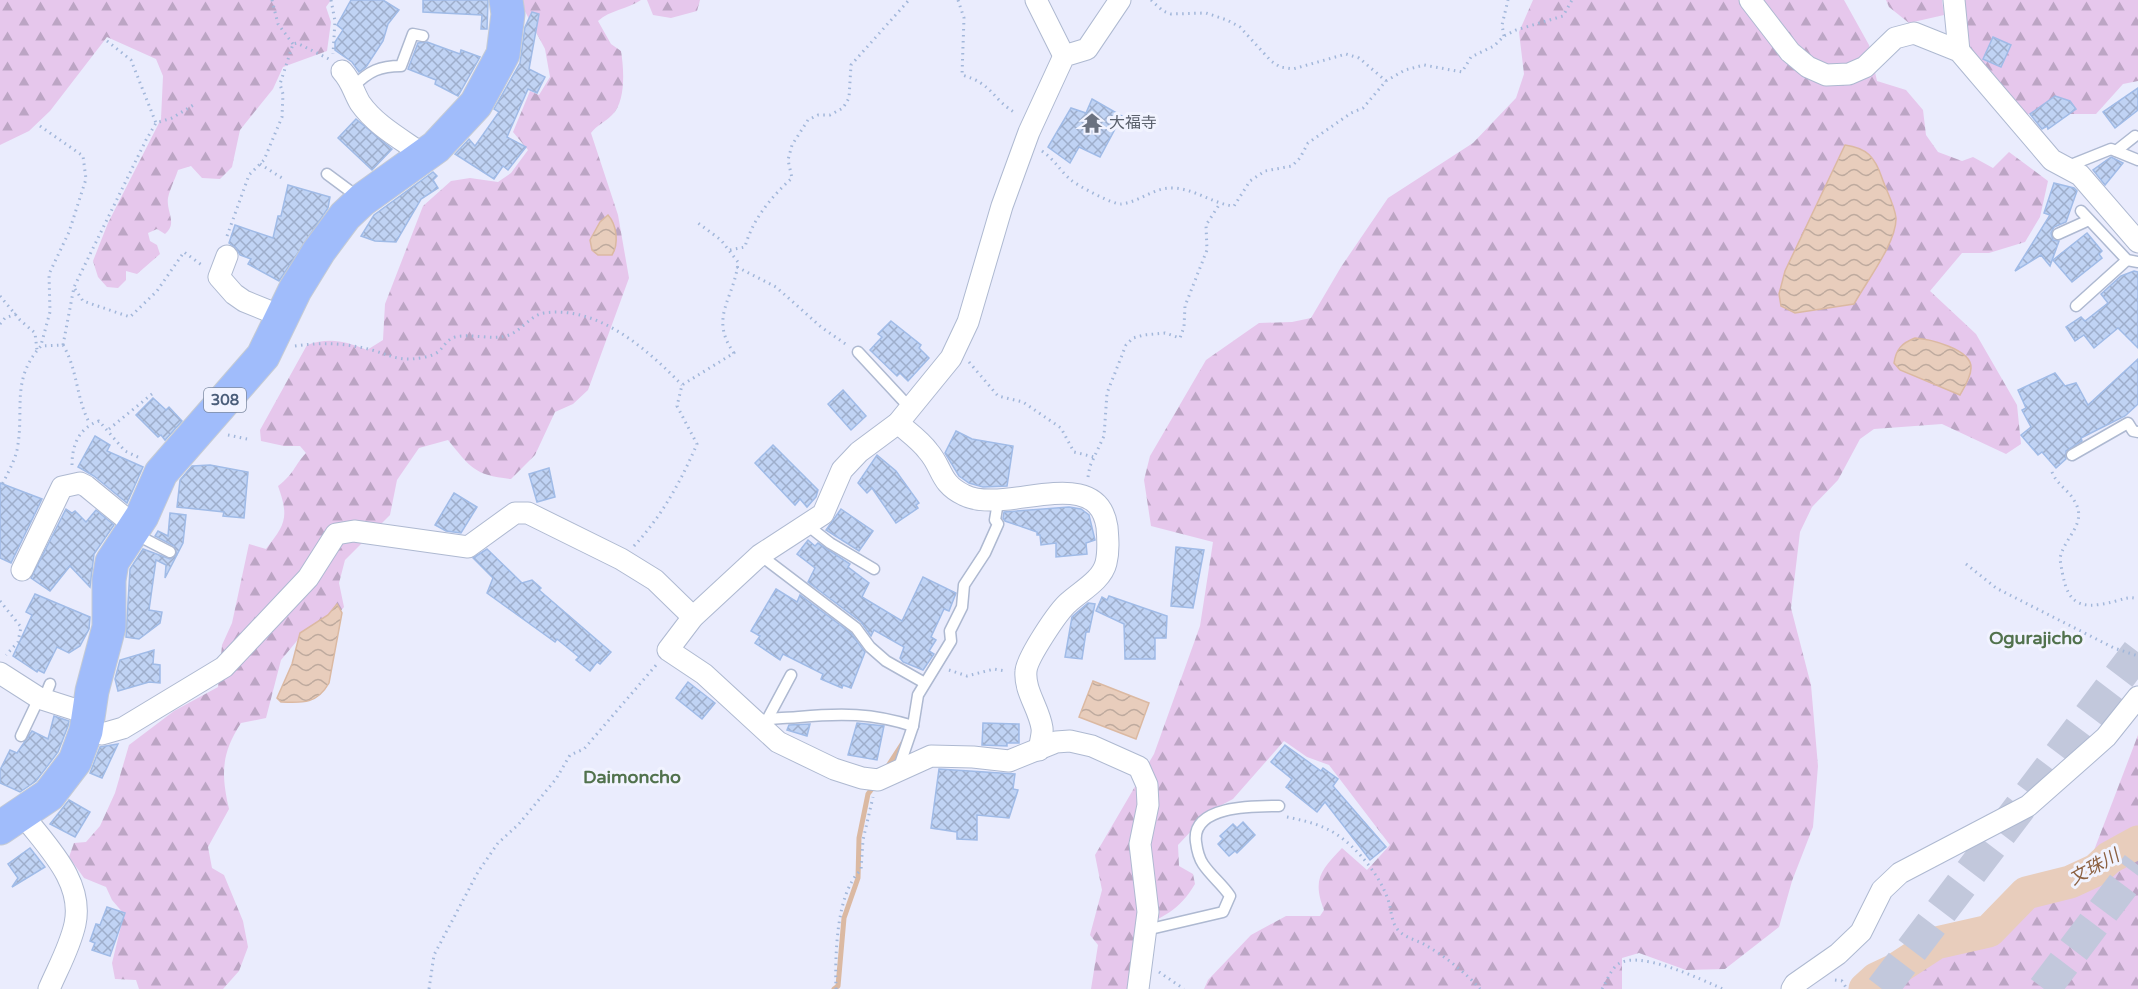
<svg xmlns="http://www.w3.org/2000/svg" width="2138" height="989" font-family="'Varela Round','Noto Sans JP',sans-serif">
  <defs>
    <pattern id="forest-firs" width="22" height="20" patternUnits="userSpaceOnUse" patternTransform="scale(1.5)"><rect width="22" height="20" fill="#e6c7ec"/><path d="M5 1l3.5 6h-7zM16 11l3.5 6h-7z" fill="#bca5c4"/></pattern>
    <pattern id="water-waves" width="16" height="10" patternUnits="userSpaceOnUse" patternTransform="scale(1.5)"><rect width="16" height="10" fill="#e8cdbc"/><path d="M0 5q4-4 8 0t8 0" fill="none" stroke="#beaa9e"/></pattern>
    <pattern id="building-cross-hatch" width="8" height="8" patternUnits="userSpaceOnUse" patternTransform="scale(1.5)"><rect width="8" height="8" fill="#c0d3f4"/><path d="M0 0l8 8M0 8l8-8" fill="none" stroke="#9eaecb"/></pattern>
  </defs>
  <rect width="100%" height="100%" fill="#eaecfd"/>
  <g fill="url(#forest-firs)">
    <path d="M0 0H331L326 7 331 22 327 51 283 67 273 89 240 130 232 167 220 179 202 178 191 166 178 170C175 179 170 189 168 198 166 212 178 223 165 234L157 229 148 233 150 241 157 245 160 254 137 274 126 271V280L118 288 107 287 98 277 93 261 108 223 161 119 163 76 156 59 107 37 50 111 29 131 0 145Z"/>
    <path d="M519 0H641C628 9 610 10 598 21L611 44 621 51C624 69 626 102 612 115 605 122 597 125 591 133L618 215 629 278 588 390 573 404 555 412 535 455 511 479C474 475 471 468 448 440L419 448 397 480 390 515 345 560 339 583 344 607 318 638 301 636 281 660 266 718 241 723C221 754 221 774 229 809L208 847 212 868 224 875 243 921 248 947 239 971 223 989H139L136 980 115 979 112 963 124 914 112 900 106 887 84 878 69 857 74 843 86 842 100 826 115 793 129 745 174 711 218 687 222 645 232 623 249 544 266 549C286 524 289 517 278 486 295 473 293 467 306 453L300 446H284L261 441 260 430 307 345C329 337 346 341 367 350L383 340 385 304 423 206 451 181 470 178 498 182 511 173 528 150 513 132 530 91 539 95 550 77 545 49Z"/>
    <path d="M647 0H700L697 11 671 18 653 15Z"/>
    <path d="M1533 0H1844L1869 45 1877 81 1906 90 1923 110 1926 135 1938 152 1962 161 1973 157 1993 168 2009 152 2048 181 2040 217 2025 242 1989 253H1962L1930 291 1976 334 2017 405 2021 444 2006 454 1942 424 1874 429 1860 439 1838 480 1812 507 1800 532 1791 608 1811 685 1818 766 1813 827 1792 881 1779 927 1725 969 1686 970 1639 953 1622 958V989H1204L1208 980 1251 935 1286 916H1320L1324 910C1312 879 1321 870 1342 848L1367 870 1390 845 1329 765 1307 757 1284 741 1233 799 1210 811 1178 845 1179 866 1193 874 1195 884C1179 911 1163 917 1135 930L1127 989H1091L1098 945 1090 935 1102 890 1095 855 1154 754 1200 626 1213 542 1151 526 1144 480 1150 456 1206 360 1259 323 1292 322 1311 318 1341 267 1388 198 1473 143 1516 98 1524 74 1519 32Z"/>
    <path d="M1886 0H1942L1944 15 1909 23 1889 7Z"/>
    <path d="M1962 0H2138V81L2123 84 2096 114H2025L1971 51 1961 13Z"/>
    <path d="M2138 735V989H1873L1879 984 1900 978 1934 949 1993 938 2029 899 2093 853Z"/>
  </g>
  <g fill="url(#water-waves)" stroke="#dbb9a2" stroke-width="1.5">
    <path d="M1845 145C1867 148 1875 157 1882 178 1886 190 1895 206 1896 218 1897 242 1866 282 1854 304L1795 313 1781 306 1779 294 1785 271Z"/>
    <path d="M608 215C617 225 619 244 612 255H598L592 250 590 240 600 222Z"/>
    <path d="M1915 338C1929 339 1972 349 1971 368 1971 377 1964 388 1960 395L1900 370 1894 363C1896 349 1902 343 1915 338Z"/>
    <path d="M337 604 342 613 329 683C317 704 303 703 281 702L277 698 292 664 300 633 328 615Z"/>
    <path d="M1093 681 1149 703 1136 739 1079 717Z"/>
  </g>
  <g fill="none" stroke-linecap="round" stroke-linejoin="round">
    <g stroke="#dbb9a2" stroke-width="5">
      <path d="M886 769 904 741"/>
      <path d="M834 989 838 986 844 918 858 878 859 838 868 794 874 786"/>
    </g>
    <path stroke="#e8cdbc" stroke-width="33" d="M1865 989 1876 979 1893 971 1936 943 1989 931 2026 893 2070 882 2096 870 2109 858 2138 842"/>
  </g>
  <g fill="url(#building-cross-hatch)" stroke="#a0bbe7" stroke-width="1.5">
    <path d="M351 0H383L399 10 388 24 383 41 366 67 359 72 352 62 335 50V42L343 30 337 25Z"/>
    <path d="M423 0H488L487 29H481L482 15 423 12Z"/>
    <path d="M532 12 539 14 529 69 545 77 537 93 528 89 507 137 526 147 508 170 503 166 494 179 455 154 469 139 475 146 499 112 494 109 520 63 525 27Z"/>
    <path d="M1993 37 2011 45 2001 67 1983 59Z"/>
    <path d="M427 42 460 54 461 50 480 57 458 96 435 84 436 80 408 69 418 43Z"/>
    <path d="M2138 88V110L2115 128 2103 112Z"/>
    <path d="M2055 96 2070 101 2076 109 2048 129 2047 126 2042 129 2030 114Z"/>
    <path d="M1092 99 1122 116 1100 157 1079 147 1070 163 1048 147 1071 108 1086 113Z"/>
    <path d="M356 119 392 149 372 170 338 138Z"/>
    <path d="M2111 157 2123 163 2105 185 2093 170Z"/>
    <path d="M433 172 437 176 433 180 438 188 421 199 396 242 375 241 361 236 374 215Z"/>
    <path d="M2054 183 2074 188 2077 191 2066 222 2054 227 2051 233 2053 240 2059 241 2050 266 2041 255 2015 271 2050 215 2044 213Z"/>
    <path d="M288 185 330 197 328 208 279 281 248 264 251 259 240 255 236 248 229 243 235 225 273 238 278 216H281Z"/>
    <path d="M2087 233 2102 251 2099 254 2102 258 2072 282 2053 260Z"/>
    <path d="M2134 271 2138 272V348L2118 328 2094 348 2084 335 2075 341 2066 327 2081 317 2085 321 2108 303 2101 294 2121 276Z"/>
    <path d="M891 321 921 345 919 348 929 358 908 381 900 373 897 376 870 350 882 337 878 334Z"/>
    <path d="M2138 359V404L2125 416 2081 438 2082 441 2066 451V459L2056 468 2042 452 2038 455 2021 435 2031 427 2022 410 2026 408 2018 390 2055 373 2065 386 2076 383 2088 405Z"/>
    <path d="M843 390 866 416 851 430 828 404Z"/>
    <path d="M153 398 166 410 169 407 182 421 165 440 161 435 158 437 136 415Z"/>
    <path d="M956 431 972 439 1013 446 1007 486 983 487 969 483 959 476 945 453Z"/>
    <path d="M95 436 110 445 107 451 143 467 127 503 94 476 78 467Z"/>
    <path d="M773 445 818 490 816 497 807 507 800 499 795 505 755 463Z"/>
    <path d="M877 455 896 471 919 503 916 505 918 508 896 523 872 488 867 493 858 483Z"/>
    <path d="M210 465 248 472 244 518 223 516 224 512 177 507 180 480 192 466Z"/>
    <path d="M549 468 555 497 537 502 529 474Z"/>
    <path d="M0 483 42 499 11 563 0 558Z"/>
    <path d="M454 493 477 507 461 533 446 531 435 525Z"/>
    <path d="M1069 507 1081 509 1089 515 1095 540 1086 543 1087 554 1056 557V543L1041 545 1040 535H1037V532L1005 521 1003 518 1004 512Z"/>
    <path d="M66 509 72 513 75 511 86 522 96 510 114 525 94 554 90 587 70 566 50 591 31 578Z"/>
    <path d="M841 509 873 531 859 551 826 530Z"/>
    <path d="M170 513 186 515 183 543 165 578 166 565 156 560 149 610 162 612 160 623 139 639 126 637 130 569 143 549 170 559 177 555 174 546 155 536 158 531 168 536Z"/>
    <path d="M808 540 815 546 818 543 850 564 848 567 869 583 862 597 902 621 923 577 956 593 949 611 944 609 931 637 936 640 929 651 934 654 923 670 903 662 900 658 904 647 874 630 871 636 861 622 808 582 815 568 797 554Z"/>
    <path d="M1176 547 1204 550 1193 608 1171 606Z"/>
    <path d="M487 549 522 583 532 580 541 588 539 590 611 652 600 664 597 662 590 671 576 660 579 657 557 639 555 642 487 593 493 578 473 558Z"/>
    <path d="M776 589 797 602 800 595 851 633 865 652 851 688 843 685 842 688 821 679 823 674 783 654 780 660 755 643 760 636 751 631Z"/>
    <path d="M35 594 90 617 89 629 80 646 69 653 57 647 44 673 38 670 37 672 13 656 32 615 26 612Z"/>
    <path d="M1109 596 1167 616 1166 638H1155V659H1125L1124 624 1096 611 1102 597 1107 600Z"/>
    <path d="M1088 603 1095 604 1089 632H1086L1082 659 1065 657 1072 617Z"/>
    <path d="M154 650 153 664 160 665V683L149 682 118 691 115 679 120 660Z"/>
    <path d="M688 682 715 703 702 719 676 698Z"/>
    <path d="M54 716 69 721 68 726 58 752 36 781 20 792 0 783V770L10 750 17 753 32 731 48 739Z"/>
    <path d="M857 723 884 726 877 760 848 755Z"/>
    <path d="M983 723 1019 724V743H1007V746L982 745Z"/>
    <path d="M810 724 807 736 787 730 789 725Z"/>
    <path d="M118 744 102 778 90 773 100 747Z"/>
    <path d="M1285 745 1321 771 1323 768 1338 779 1333 786 1386 847 1370 860 1325 802 1317 812 1286 787 1292 779 1271 762Z"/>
    <path d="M939 769 1015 774 1013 789 1018 790 1009 818 977 815V840L957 839V832L931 828Z"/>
    <path d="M69 800 90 812 75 837 50 824Z"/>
    <path d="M1243 822 1255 835 1237 853 1235 851 1229 856 1218 844 1223 839 1220 836 1233 824 1237 828Z"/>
    <path d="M30 848 45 867 12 887 18 878 8 864Z"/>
    <path d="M107 907 125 913 110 956 92 950 95 943 90 941 96 924 100 925Z"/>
  </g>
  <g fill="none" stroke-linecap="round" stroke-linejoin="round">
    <g stroke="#c2c8dc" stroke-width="33" stroke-dasharray="33 16" stroke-linecap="butt">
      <path d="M1882 989 2138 652"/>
      <path d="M2044 989 2138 865"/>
    </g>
    <g stroke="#aeb9d1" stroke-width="13">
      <g id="service">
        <path d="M354 86C369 71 380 66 401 66L413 34 423 36"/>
        <path d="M2116 151 2135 136"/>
        <path d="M2066 167 2111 149 2138 160"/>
        <path d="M327 174 358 197"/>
        <path d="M2081 211 2127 260 2138 262"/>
        <path d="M2058 234 2089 220"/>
        <path d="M2076 306 2127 260"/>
        <path d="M858 352 910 408"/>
        <path d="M2072 455 2128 423 2133 431 2138 432"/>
        <path d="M807 525 830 543 874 569"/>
        <path d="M135 534 170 552"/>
        <path d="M760 555 856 628 870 647 886 661 923 682"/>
        <path d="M44 699 50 684"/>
        <path d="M768 718 791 675"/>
        <path d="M760 726C772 715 783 719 799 717 841 713 872 713 913 726"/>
        <path d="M21 736 39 698"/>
        <path d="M898 770 913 726 918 695 951 641 950 631 962 607 964 585 985 553 998 524 995 520 998 502"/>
        <path d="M1146 930 1223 912 1230 896C1222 884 1211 876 1203 864 1199 858 1197 850 1196 842 1191 805 1255 806 1279 806"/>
      </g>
    </g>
    <g stroke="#aeb9d1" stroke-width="23">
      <g id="minor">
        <path d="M1036 0 1064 56"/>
        <path d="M1120 0 1087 49 1064 56 1029 132 1002 206 968 322 951 358 898 423 859 452 842 470 823 514 760 555 693 617 668 650 704 674 778 742 834 769 862 778 878 780 931 756 973 757 1009 761 1056 742 1070 741 1092 746 1139 767 1147 785 1148 805 1140 844 1148 912 1138 989"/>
        <path d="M1750 0 1790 52 1808 67 1826 75 1849 74 1865 67 1895 38 1914 33 1959 51 2052 160 2080 175 2138 242"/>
        <path d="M1954 0 1959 51"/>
        <path d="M342 71C352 82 353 91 360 103 376 126 403 140 425 156"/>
        <path d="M227 256 219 277 234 294 244 301 281 316"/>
        <path d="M898 423C908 432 920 440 928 451 943 468 939 483 964 495 1005 516 1097 461 1107 527 1108 539 1109 551 1106 563 1102 580 1081 591 1069 602 1058 611 1027 658 1026 671 1024 691 1039 708 1042 728 1043 734 1040 743 1039 750"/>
        <path d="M22 570 62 487 80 483 86 486 136 527"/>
        <path d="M0 673 39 698 89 714"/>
        <path d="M86 731 102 734 123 728 224 667 308 578 336 534 354 531 468 547 515 513H528L621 559 655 580 693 617"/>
        <path d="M23 815C47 847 84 881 75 924 70 947 58 968 49 989"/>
        <path d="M1792 989 1795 984 1838 954 1861 932 1882 890 1900 873 2028 806 2106 737 2138 697"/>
      </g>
    </g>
    <g stroke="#c5cbd4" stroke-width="35">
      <path id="trunk" d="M0 828 49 795 75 761 86 731 92 691 109 627V580L112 562 142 516 161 473 263 356 295 290 319 251 345 216 362 200 436 147 476 104 503 54 508 14 506 0"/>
    </g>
    <g stroke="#a2b7da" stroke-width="3" stroke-dasharray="1.5 4.5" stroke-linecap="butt">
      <path d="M272 0 278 24 293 44"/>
      <path d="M331 0 335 21 333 54"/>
      <path d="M958 0 964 18 962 75C994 84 992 100 1016 113"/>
      <path d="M1151 0 1163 11 1171 14 1206 13 1227 20 1240 27 1271 61 1280 67 1293 69 1346 54 1359 58 1386 81"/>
      <path d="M1504 36 1502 25 1508 0"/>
      <path d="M107 41 131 60 156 123"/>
      <path d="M40 126 83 156 86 179 69 232 49 274 50 312 41 345"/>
      <path d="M1042 151C1057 162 1059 170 1071 180 1078 186 1114 205 1121 204 1140 202 1154 187 1173 188 1196 189 1213 204 1234 206L1250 181 1265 171 1292 166 1300 158 1308 143 1351 113 1363 108 1386 81 1405 70 1424 65 1462 72 1471 57 1494 46 1504 36 1516 30 1563 16 1572 0"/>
      <path d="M260 164 282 178"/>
      <path d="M227 236 249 175 264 160 282 117 283 94 280 84 293 44 297 43 329 59"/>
      <path d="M730 250 745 247C752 220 772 196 792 178L788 160 792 145 808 120 818 115H830L843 108 849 98 851 65 909 0"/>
      <path d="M737 267 776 287 821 327 847 345"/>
      <path d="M75 289 83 301 130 317 157 291 184 252 203 266"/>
      <path d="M0 296 20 320 35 333 37 350"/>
      <path d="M0 324 5 318 16 314"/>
      <path d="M63 345 74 287 146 140 156 123 172 118 195 104"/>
      <path d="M295 346C321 342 346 343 372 350 386 354 397 360 412 359 420 358 431 357 438 352 444 347 447 339 455 337 472 333 494 341 509 335 522 330 531 315 544 313 598 305 648 350 682 385"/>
      <path d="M969 362 998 396 1023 402 1061 428 1074 452 1094 457"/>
      <path d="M109 429 152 394"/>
      <path d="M228 435 247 439"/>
      <path d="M72 465C72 445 79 428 99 421L125 451 142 459"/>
      <path d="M2052 472C2057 485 2069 490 2075 502 2088 524 2063 538 2060 559 2066 599 2072 613 2116 601 2124 599 2129 596 2138 599"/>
      <path d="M1088 477 1090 466 1104 436 1107 393 1126 345 1133 338 1144 335 1165 333 1180 338 1184 327 1185 306 1207 250 1206 225 1219 205"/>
      <path d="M0 489C6 476 14 463 17 450 25 410 10 380 41 346L63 345C78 370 76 399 90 424"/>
      <path d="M634 546C662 516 681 481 697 444L677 406 682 385 734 353C708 317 735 298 738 262L721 240 698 223"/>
      <path d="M1966 564 1996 588 2114 648 2138 656"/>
      <path d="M0 601 21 627 18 642 6 655"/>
      <path d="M949 670 967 676 994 669 1006 671"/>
      <path d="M1287 817C1301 820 1315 823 1327 829 1351 840 1378 872 1387 897 1392 908 1390 922 1399 931 1407 939 1418 940 1427 946 1446 957 1466 973 1480 989"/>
      <path d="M1159 972 1184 989"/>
      <path d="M1835 980 1842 981 1847 989"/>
      <path d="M429 989 434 955 478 872 498 843 518 825 556 779 570 755 584 749 657 664"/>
      <path d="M836 989C835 956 836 892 861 870L863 840 873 797"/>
      <path d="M1602 989C1607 981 1610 971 1617 965 1637 948 1702 980 1723 989"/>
    </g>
    <use href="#service" stroke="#fff" stroke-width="10"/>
    <use href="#minor" stroke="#fff" stroke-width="21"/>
    <use href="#trunk" stroke="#a0bcfb" stroke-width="33"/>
  </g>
  <defs>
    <g id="temple-bare" transform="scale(1.62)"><path d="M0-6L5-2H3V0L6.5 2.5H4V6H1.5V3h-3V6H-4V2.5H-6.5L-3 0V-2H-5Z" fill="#6b7280" stroke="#f1f3ff" stroke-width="2.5" paint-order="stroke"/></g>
  </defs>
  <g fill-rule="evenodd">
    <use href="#temple-bare" x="1092" y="123"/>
  </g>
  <g text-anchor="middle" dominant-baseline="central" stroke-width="6" stroke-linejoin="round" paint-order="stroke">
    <rect fill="#f1f3ff" stroke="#7d8ba2" stroke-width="1.5" x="204" y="388" width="42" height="24" rx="4.5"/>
    <g font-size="15" font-weight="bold" fill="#4b5e7a">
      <text x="225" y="400">308</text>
    </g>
    <g font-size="16" fill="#5b616d" stroke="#f1f3ff" text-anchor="start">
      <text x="1109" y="123">大福寺</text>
    </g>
    <g font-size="18" font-weight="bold" fill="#51724d" stroke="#f1f3ff">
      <text x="2036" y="638">Ogurajicho</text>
      <text x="632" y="777">Daimoncho</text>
    </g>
    <g font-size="18" font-style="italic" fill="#8d6243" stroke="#f1f3ff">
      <text transform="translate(2094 867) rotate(-29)">文珠川</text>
    </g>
  </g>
</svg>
